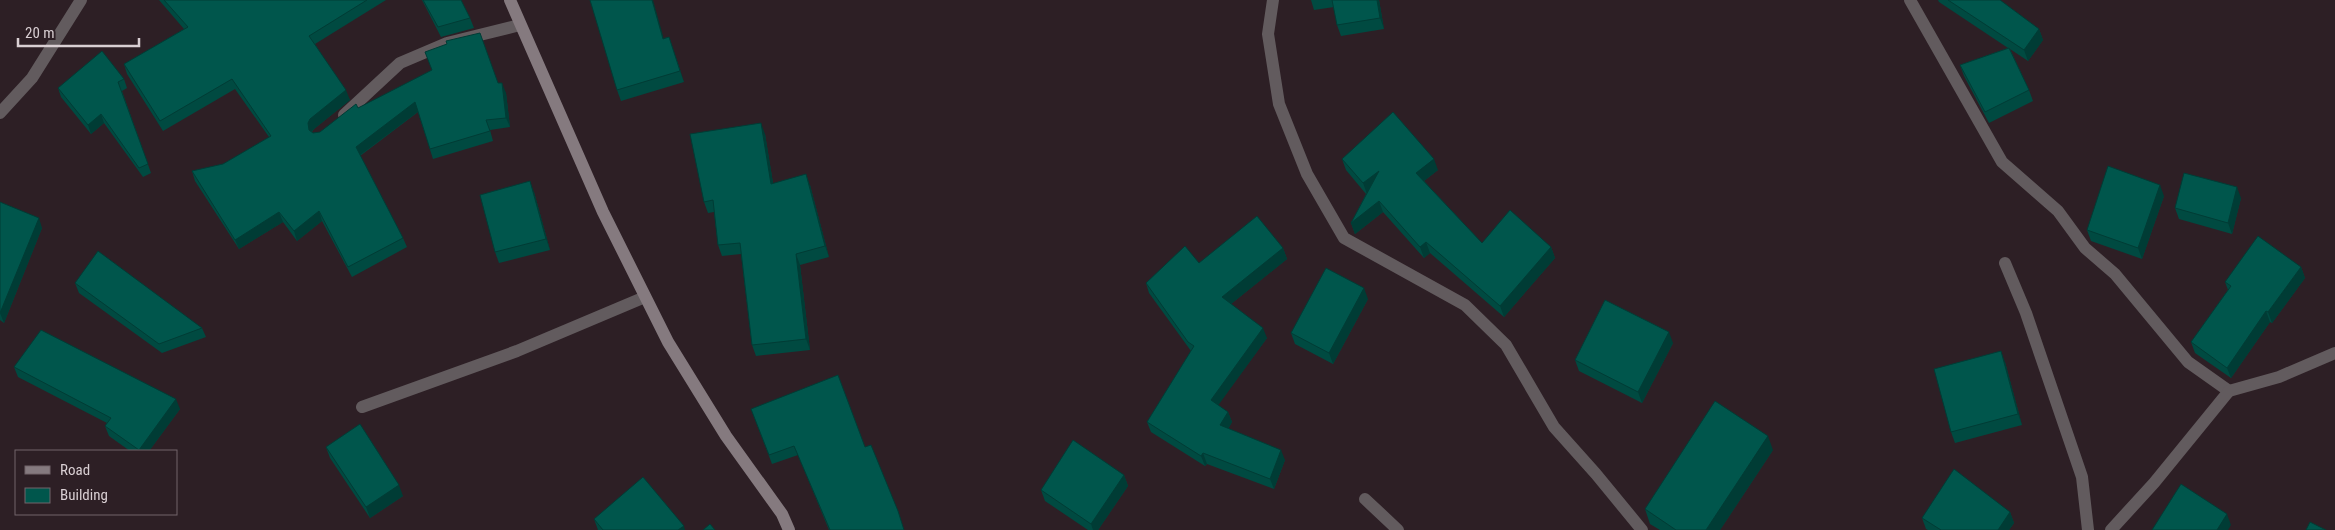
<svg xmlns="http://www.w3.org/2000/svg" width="2335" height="530" font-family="'Roboto Condensed',sans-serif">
  <rect width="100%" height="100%" fill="#2d1f25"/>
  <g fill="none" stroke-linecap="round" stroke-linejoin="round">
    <g stroke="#625b5e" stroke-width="12">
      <path d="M1273 0 1268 34 1279 104 1307 174 1344 238 1465 305 1506 345 1554 427 1596 474 1642 530"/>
      <path d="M1910 0 2002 162 2058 211 2085 248 2115 274 2188 362 2229 391"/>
      <path d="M0 113 32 78 81 0"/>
      <path d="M344 115 400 63 447 43 520 25"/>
      <path d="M2005 263 2026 313 2082 477 2088 530"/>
      <path d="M362 407 517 351 645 297"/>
      <path d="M1365 499 1398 530"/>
      <path d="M2111 530 2154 483 2229 391 2279 377 2335 353"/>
    </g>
    <path stroke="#857a7f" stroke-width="12" d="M510 0 603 212 668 342 726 436 782 514 789 530"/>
  </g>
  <g fill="#004a41">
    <path d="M159 0H386L315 44 350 100 314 129 312 132 313 133 320 132 358 108 498 83 506 93 510 127 490 130 493 141 433 159 418 112 360 156 403 238 407 247 352 277 322 221 297 241 283 222 239 249 195 181 192 171 223 164 269 137 235 89 163 131 127 74 124 64 184 29Z"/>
    <path d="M422 0H461L470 18 474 28 441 37Z"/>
    <path d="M1311 0H1379L1384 29 1341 36 1337 25 1334 7 1314 10Z"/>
    <path d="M1938 0H2000L2039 29 2043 40 2028 61 2010 49 2029 90 2033 101 1989 123 1964 76 1960 65 2008 48 1939 2Z"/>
    <path d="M669 37 684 82 621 101 617 90 664 38Z"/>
    <path d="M124 79 127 88 122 91 151 173 143 177 104 123 91 134 61 97 58 88Z"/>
    <path d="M765 134 773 183 810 185 829 257 800 265 810 350 756 356 752 345 741 254 722 256 718 245 714 212 708 213 704 202Z"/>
    <path d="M1342 159 1438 170 1424 181 1482 243 1551 247 1555 258 1504 317 1430 253 1424 258 1383 212 1355 234 1351 223 1366 194 1346 170Z"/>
    <path d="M534 192 550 250 499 263 495 252Z"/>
    <path d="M2164 196 2142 259 2091 241 2087 230Z"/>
    <path d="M2241 198 2232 234 2179 219 2175 208Z"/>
    <path d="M0 202 42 228 4 323 0 320Z"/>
    <path d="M1283 248 1287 259 1231 304 1267 338 1218 405 1228 412 1232 422 1228 429 1285 460 1274 489 1207 464 1205 466 1151 432 1147 422 1191 351 1149 293 1146 283 1199 263Z"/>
    <path d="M2301 267 2305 278 2272 323 2270 322 2231 378 2195 353 2191 342 2228 290 2225 282Z"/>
    <path d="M75 283 202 328 206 337 162 353 79 293Z"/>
    <path d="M1368 299 1333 364 1295 344 1291 333Z"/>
    <path d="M1673 343 1642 403 1579 371 1575 360Z"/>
    <path d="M2005 362 2022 425 1955 443 1951 432Z"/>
    <path d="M14 367 180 409 149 451H130L109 436 105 426 107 423 18 377Z"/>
    <path d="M751 409 865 447 898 511 904 530H829L798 455 772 464Z"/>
    <path d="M326 447 403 496 370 518 330 458Z"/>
    <path d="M1773 450 1720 530H1660L1650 524 1645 509Z"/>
    <path d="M1124 475 1128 486 1098 530H1088L1045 501 1041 490Z"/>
    <path d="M2010 512 2014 523 2009 530H1928L1926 529 1922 518Z"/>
    <path d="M594 519 685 530H598Z"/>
  </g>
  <g fill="#003c35">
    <path d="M652 0H653L667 50 663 39Z"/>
    <path d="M1377 0H1379L1384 29 1380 18Z"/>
    <path d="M2039 29 2043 40 2028 61 2024 50Z"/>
    <path d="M669 37 673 48 684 82 680 71Z"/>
    <path d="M502 83 506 93 510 127 506 118Z"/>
    <path d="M346 90 350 100 314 129 311 132 309 130 308 123 310 119Z"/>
    <path d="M415 102 419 111 359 156 356 147Z"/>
    <path d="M101 114 104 123 91 134 88 125Z"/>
    <path d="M761 123 765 134 775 195 771 184Z"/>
    <path d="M1434 159 1438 170 1420 184 1416 173Z"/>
    <path d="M1379 171 1367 194 1363 183Z"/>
    <path d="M806 174 810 185 829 257 825 246Z"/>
    <path d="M530 181 534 192 550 250 546 239Z"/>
    <path d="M2160 185 2164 196 2142 259 2138 248Z"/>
    <path d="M2237 187 2241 198 2232 234 2228 223Z"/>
    <path d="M1379 201 1383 212 1355 234 1351 223Z"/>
    <path d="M319 211 322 221 297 241 294 231Z"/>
    <path d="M279 212 283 222 239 249 235 240Z"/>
    <path d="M39 218 42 228 4 323 0 313Z"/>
    <path d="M1426 242 1430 253 1424 258 1420 247Z"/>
    <path d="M1551 247 1555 258 1504 317 1500 306Z"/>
    <path d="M1283 248 1287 259 1226 308 1222 297Z"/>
    <path d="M796 254 800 265 810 350 806 339Z"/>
    <path d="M2301 267 2305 278 2272 323 2268 312Z"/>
    <path d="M1364 288 1368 299 1333 364 1329 353Z"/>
    <path d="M2266 311 2270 322 2231 378 2227 368Z"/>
    <path d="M1263 328 1267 338 1214 411 1211 400Z"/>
    <path d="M1669 332 1673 343 1642 403 1638 392Z"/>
    <path d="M2001 351 2005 362 2022 425 2018 414Z"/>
    <path d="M176 399 180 409 149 451H139V450Z"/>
    <path d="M1228 412 1232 422 1224 436 1220 425Z"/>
    <path d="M1768 436 1773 450 1720 530H1706Z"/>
    <path d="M1281 450 1285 460 1274 489 1270 479Z"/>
    <path d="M1203 453 1207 464 1205 466 1201 456Z"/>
    <path d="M1124 475 1128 486 1098 530H1093L1091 524Z"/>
    <path d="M399 485 403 496 370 518 366 507Z"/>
    <path d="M2010 512 2014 523 2009 530H1998Z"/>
    <path d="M2227 514 2231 525 2228 530H2217Z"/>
    <path d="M684 526 685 530H678Z"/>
  </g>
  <g fill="#00564c" stroke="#003c35">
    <path d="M164 0H367L309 36 346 90 310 119 308 123 309 130 313 133 320 132 356 104 358 108 432 70 425 52 447 44 446 41 480 33 498 83H502L506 118 486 120 490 131 430 149 415 102 356 147 403 238 348 267 319 211 294 231 279 212 235 240 192 171 223 164 271 136 232 79 160 121 124 64 188 27Z"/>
    <path d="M423 0H461L470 18 438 27Z"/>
    <path d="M590 0H652L663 39 669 37 680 71 617 90Z"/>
    <path d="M1332 0H1377L1380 18 1337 25Z"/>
    <path d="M1948 0H2000L2039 29 2024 50Z"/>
    <path d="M2009 48 2029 90 1985 112 1960 65Z"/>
    <path d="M102 51 124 79 118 82 148 164 139 168 101 114 88 125 58 88Z"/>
    <path d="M1393 112 1434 159 1416 173 1482 243 1510 210 1551 247 1500 306 1426 242 1420 247 1379 201 1351 223 1379 171 1363 183 1342 159Z"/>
    <path d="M761 123 771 184 806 174 825 246 796 254 806 339 752 345 740 243 718 245 713 200 704 202 690 134Z"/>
    <path d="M2108 166 2160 185 2138 248 2087 230Z"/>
    <path d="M2184 173 2237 187 2228 223 2175 208Z"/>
    <path d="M530 181 546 239 495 252 480 195Z"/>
    <path d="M0 202 39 218 0 313Z"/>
    <path d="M1257 216 1283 248 1222 297 1263 328 1211 400 1228 412 1220 425 1281 450 1270 479 1203 453 1201 456 1147 422 1194 346 1188 342 1146 283 1185 246 1199 263Z"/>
    <path d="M2258 236 2301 267 2268 312 2266 311 2227 368 2191 342 2231 286 2225 282Z"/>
    <path d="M98 251 202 328 159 344 75 283Z"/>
    <path d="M1326 268 1364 288 1329 353 1291 333Z"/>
    <path d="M1605 300 1669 332 1638 392 1575 360Z"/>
    <path d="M41 330 176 399 139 450 105 426 111 418 14 367Z"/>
    <path d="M2001 351 2018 414 1951 432 1934 369Z"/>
    <path d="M838 375 865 447 871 445 898 511 904 530H830L794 446 769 455 751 409Z"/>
    <path d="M1715 401 1768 436 1706 530H1676L1645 509Z"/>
    <path d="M360 424 399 485 366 507 326 447Z"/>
    <path d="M1073 440 1124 475 1091 524 1041 490Z"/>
    <path d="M1954 469 2010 512 1998 530H1941L1922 518Z"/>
    <path d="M643 477 684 526 678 530H603L594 519Z"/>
    <path d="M2181 484 2227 514 2217 530H2152Z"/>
    <path d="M2310 522 2326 530H2306Z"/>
    <path d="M710 524 715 530H703Z"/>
  </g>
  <rect x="15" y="450" width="162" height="65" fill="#2d1f25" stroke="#72656b"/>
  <rect x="25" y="466" width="25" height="8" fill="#857a7f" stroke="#72656b"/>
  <text x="60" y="475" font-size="15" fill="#d9cfd3">Road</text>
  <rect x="25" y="488" width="25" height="15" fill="#00564c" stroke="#72656b"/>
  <text x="60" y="500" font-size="15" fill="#d9cfd3">Building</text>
  <path d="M18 38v8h121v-8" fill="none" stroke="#d9cfd3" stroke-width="2.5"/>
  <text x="25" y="38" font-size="15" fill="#d9cfd3" stroke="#2d1f25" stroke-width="4" paint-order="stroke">20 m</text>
</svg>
